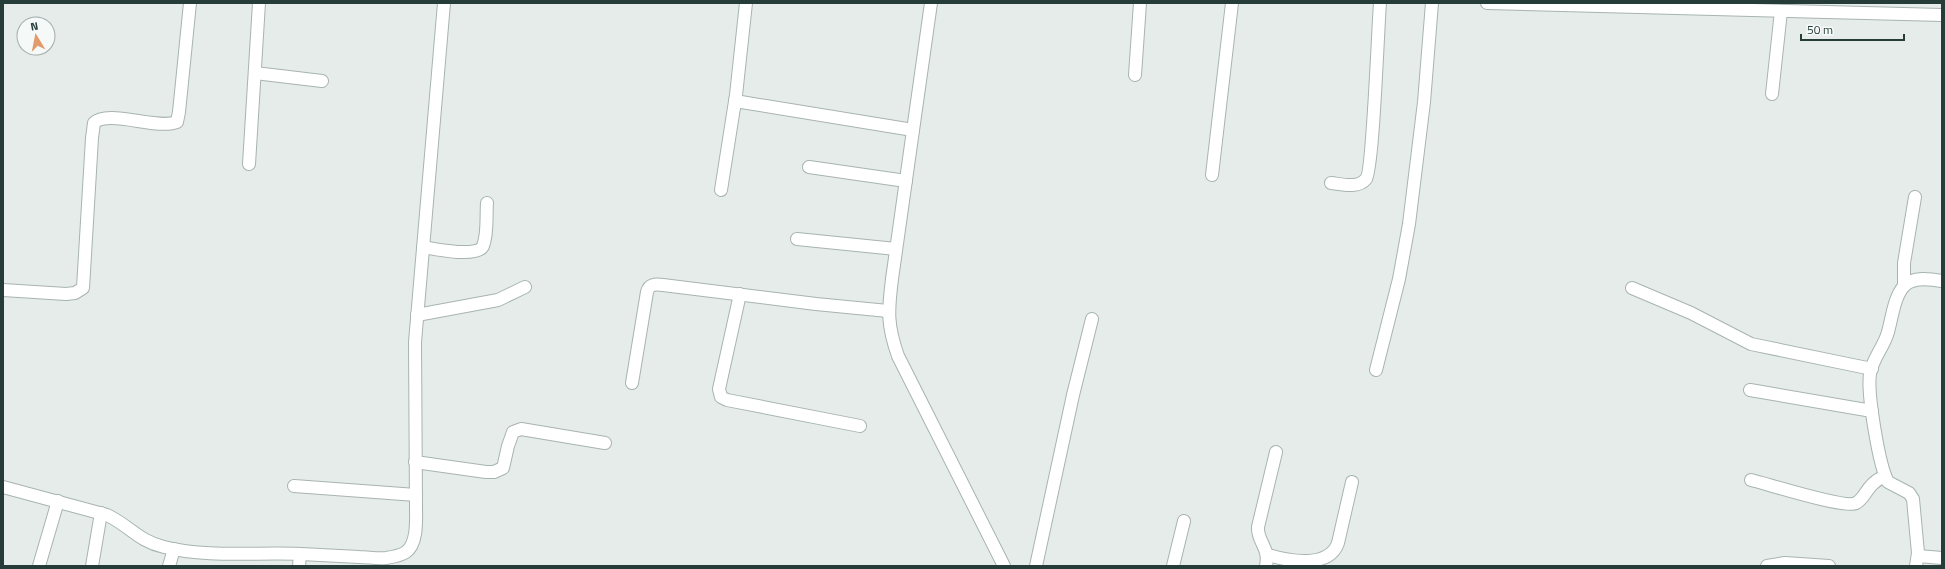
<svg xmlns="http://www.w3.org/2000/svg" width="1945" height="569" font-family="'Titillium Web',sans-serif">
  <rect width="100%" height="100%" fill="#e5ecea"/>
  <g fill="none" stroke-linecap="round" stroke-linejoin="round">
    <g stroke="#a8b4b1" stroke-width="14">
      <g id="minor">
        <path d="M931 3 892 279C888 311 887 325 898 356L1004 566"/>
        <path d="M1487 3 1942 15"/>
        <path d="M255 73 322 81"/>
        <path d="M1135 75 1140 3"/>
        <path d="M1772 94 1781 11"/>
        <path d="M735 101 913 130"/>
        <path d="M249 164 259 3"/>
        <path d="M809 167 906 181"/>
        <path d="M1212 175 1232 3"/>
        <path d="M1331 183C1341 184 1358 189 1366 179 1373 170 1378 26 1380 3"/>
        <path d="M721 190 736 95 746 3"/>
        <path d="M797 239 896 249"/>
        <path d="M423 247C434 249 478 258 483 246 488 234 486 216 487 203"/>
        <path d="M1904 286V263L1915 197"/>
        <path d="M1632 288 1691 313 1751 344 1872 369"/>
        <path d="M3 290 66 294 75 293 83 288 92 138 94 123C108 109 157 130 177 122L179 112 190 3"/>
        <path d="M740 294 719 389 721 397 727 400 860 426"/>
        <path d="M417 315 498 300 525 287"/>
        <path d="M1376 370 1399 279 1409 224 1424 102 1432 3"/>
        <path d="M632 383 647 292C649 284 655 284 663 285L816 304 888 311"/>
        <path d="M1750 390 1872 411"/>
        <path d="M415 462 486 472H494L503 468 508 446 513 432 521 429 605 443"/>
        <path d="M1751 480C1768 484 1845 509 1856 503 1866 498 1866 484 1885 476"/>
        <path d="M294 486 416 495"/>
        <path d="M3 487 107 515C130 526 138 541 164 547 208 558 256 552 301 554 320 555 339 556 359 557 368 557 377 559 386 558 393 557 400 556 406 552 418 543 416 519 416 506L415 342 444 3"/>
        <path d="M1268 555C1288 561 1329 569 1338 543L1352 482"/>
        <path d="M1918 556 1942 558"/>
        <path d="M39 566 58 501"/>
        <path d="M92 566 101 513"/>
        <path d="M169 566 174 549"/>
        <path d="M299 566 300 554"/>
        <path d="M1036 566 1073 395 1092 319"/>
        <path d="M1173 566 1184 521"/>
        <path d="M1266 566C1270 547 1257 542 1258 527L1276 452"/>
        <path d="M1767 566 1785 563 1829 566"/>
        <path d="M1916 566 1918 553 1913 499 1909 493 1888 482C1879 466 1867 393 1870 374 1872 359 1884 347 1888 332 1892 318 1894 297 1904 286 1913 276 1931 279 1942 281"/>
      </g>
    </g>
    <use href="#minor" stroke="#fff" stroke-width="12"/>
  </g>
  <rect width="1945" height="569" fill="none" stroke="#263c39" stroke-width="8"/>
  <g transform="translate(36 36) rotate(350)"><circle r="19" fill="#f5f9f8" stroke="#a2adac"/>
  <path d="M0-3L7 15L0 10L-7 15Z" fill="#e39b6c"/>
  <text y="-6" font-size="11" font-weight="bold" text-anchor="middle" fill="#263c39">N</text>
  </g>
  <path d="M1801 34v6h103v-6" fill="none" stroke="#263c39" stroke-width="2"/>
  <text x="1807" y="34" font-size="12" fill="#263c39" stroke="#f5f9f8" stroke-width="3" paint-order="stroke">50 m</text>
</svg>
